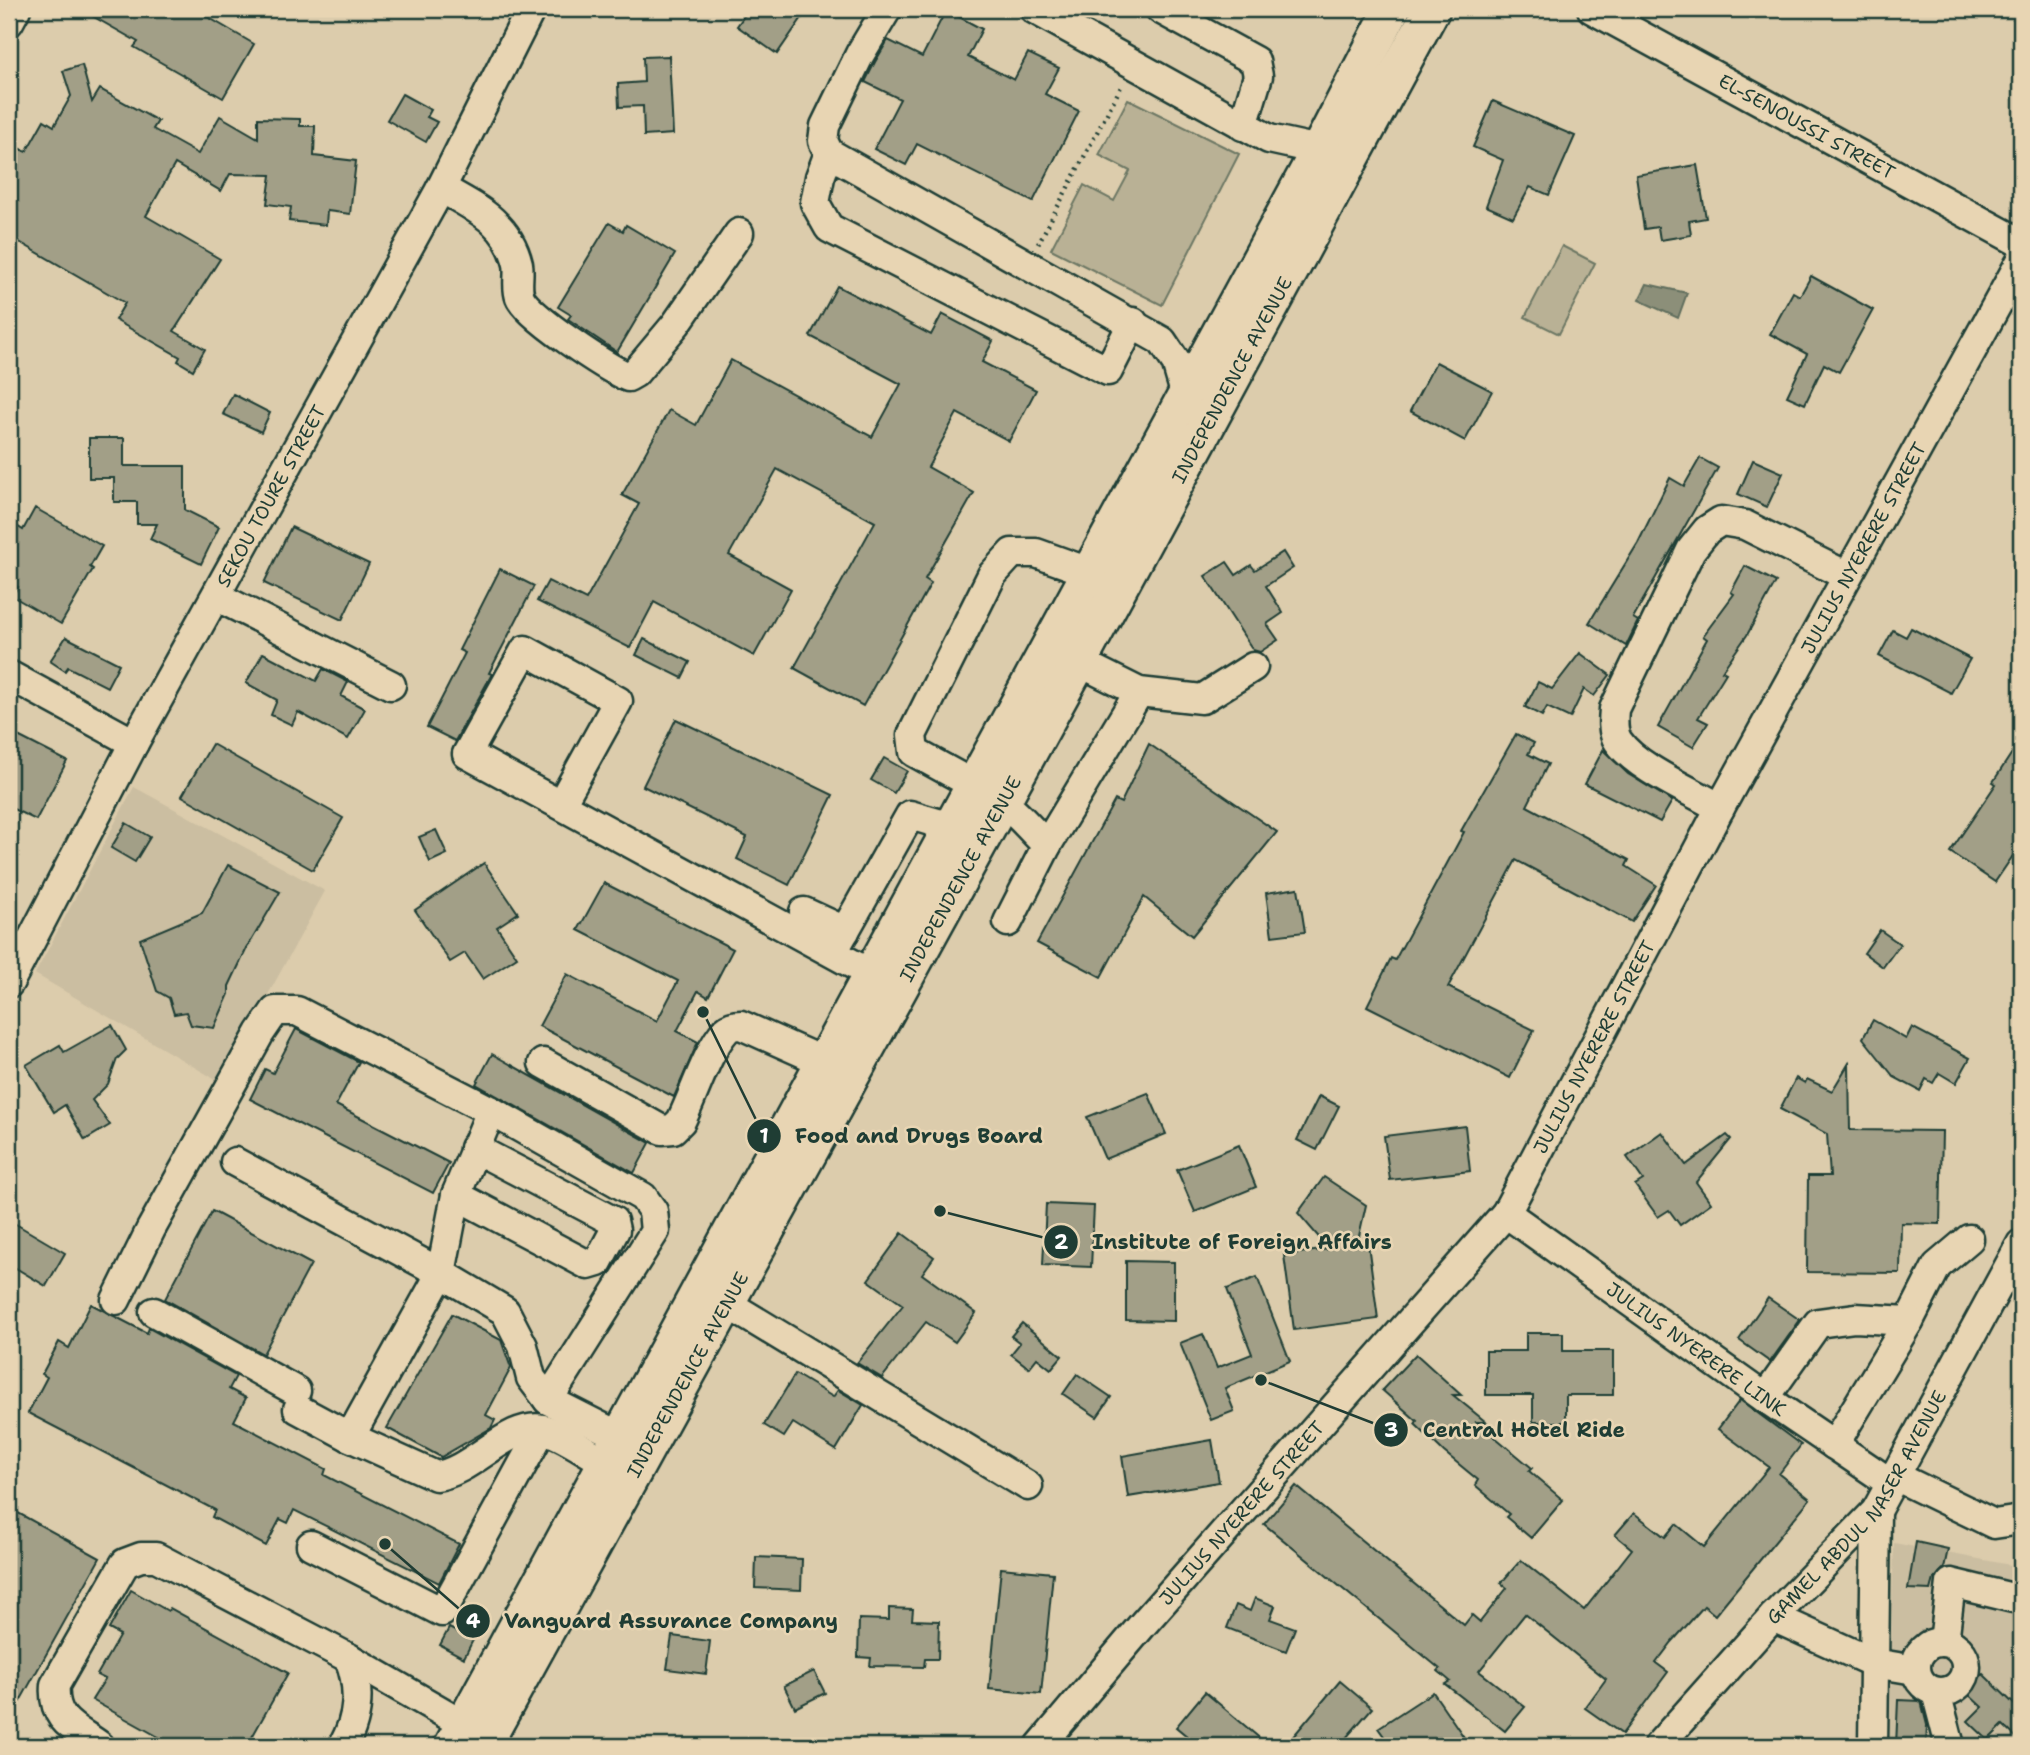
<svg xmlns="http://www.w3.org/2000/svg" width="2030" height="1755" font-family="'Shantell Sans',sans-serif">
  <rect width="100%" height="100%" fill="#dcccac"/>
  <filter id="ink" filterUnits="userSpaceOnUse"><feTurbulence type="fractalNoise" baseFrequency=".0143" numOctaves="2"/><feDisplacementMap in="SourceGraphic" scale="14" xChannelSelector="R" yChannelSelector="G"/><feConvolveMatrix kernelMatrix="1 2 1 2 8 2 1 2 1" color-interpolation-filters="sRGB"/></filter>
  <g filter="url(#ink)">
    <g fill="#cbbea1">
      <path d="M134 787 325 891 220 1082 35 974Z"/>
      <path d="M1894 1543 2021 1567V1746H1888Z"/>
    </g>
    <g fill="#b9b195" stroke="#6c7764" stroke-width="2">
      <path d="M1128 99 1239 154 1162 305 1051 249 1084 185 1114 201 1130 171 1099 155Z"/>
      <path d="M1562 246 1595 263 1559 334 1525 317Z"/>
    </g>
    <path fill="#8c8f79" stroke="#606e5d" stroke-width="2" d="M1647 284 1687 293 1678 318 1639 300Z"/>
    <g fill="#a29f87" stroke="#1f3d34" stroke-width="2">
      <path d="M80 9H136L151 18 157 9H194L254 44 223 98 134 47 138 42Z"/>
      <path d="M749 9H808L777 54 737 26Z"/>
      <path d="M946 10 982 29 968 57 1014 80 1028 53 1059 68 1045 94 1079 111 1033 202 917 144 906 165 874 149 900 99 865 82 875 62 888 40 922 57Z"/>
      <path d="M669 56 673 134 644 136 643 106 619 107 618 84 644 82 643 57Z"/>
      <path d="M82 65 92 102 100 89 158 121 153 129 198 154 220 116 258 138V118L300 119V126H315L314 156 356 161 350 214 327 211 326 225 289 221 291 207 267 204 271 175 230 174 221 191 175 164 146 216 220 259 174 331 205 349 193 370 178 361 180 357 115 320 125 303 9 236V143L26 152 44 120 54 126 71 96 63 71Z"/>
      <path d="M402 94 431 110 427 117 437 122 426 142 387 120Z"/>
      <path d="M1493 101 1575 136 1549 195 1530 187 1513 218 1486 206 1503 160 1473 147Z"/>
      <path d="M1697 165 1706 218 1689 221 1691 235 1660 240 1658 227 1644 229 1636 175Z"/>
      <path d="M609 223 623 231 626 225 675 254 617 352 568 319 571 315 558 307Z"/>
      <path d="M1811 276 1873 310 1839 372 1824 364 1805 404 1787 396 1807 354 1770 334 1793 292 1800 296Z"/>
      <path d="M837 286 931 335 942 314 993 341 982 362 1036 390 1009 441 957 413 928 467 974 493 925 579 931 583 863 706 794 668 875 522 777 469 729 555 791 589 754 656 654 602 630 648 537 601 548 581 586 600 639 504 622 495 669 410 696 425 731 360 872 437 901 384 810 336Z"/>
      <path d="M1436 362 1492 391 1465 441 1410 411Z"/>
      <path d="M233 394 270 413 261 432 223 414Z"/>
      <path d="M89 438H124V466H185V510L219 527 201 564 150 539 157 524H137V502H114V478H89Z"/>
      <path d="M1700 458 1718 468 1633 618 1638 621 1626 646 1589 623 1638 543 1670 478 1684 486Z"/>
      <path d="M1753 460 1783 473 1767 507 1738 494Z"/>
      <path d="M35 508 102 546 90 567 93 569 61 624 12 596 18 587 9 582V521L23 530Z"/>
      <path d="M291 527 369 564 342 620 264 583Z"/>
      <path d="M1283 552 1293 568 1266 586 1283 613 1267 624 1278 640 1260 652 1253 650 1205 576 1227 562 1236 575 1251 565 1255 570Z"/>
      <path d="M1745 566 1776 582 1747 635 1722 671 1726 673 1698 718 1708 723 1693 747 1658 727 1707 639 1703 636 1734 594 1731 592Z"/>
      <path d="M500 569 534 586 489 673 492 674 455 741 427 727 465 653 459 650Z"/>
      <path d="M1911 628 1970 659 1951 693 1879 656 1893 630 1906 637Z"/>
      <path d="M66 637 119 664 107 687 68 667 65 671 50 661Z"/>
      <path d="M644 639 690 662 682 678 636 655Z"/>
      <path d="M263 653 316 681 323 669 348 682 341 696 365 709 348 739 298 712 292 725 271 715 277 700 246 683Z"/>
      <path d="M1580 653 1610 675 1594 696 1584 689 1570 718 1547 707 1542 716 1525 707 1538 682 1552 689Z"/>
      <path d="M676 719 833 795 789 885 737 859 747 837 643 786Z"/>
      <path d="M1516 734 1534 743 1528 754 1548 764 1527 806 1629 860 1626 866 1656 885 1632 922 1516 860 1448 987 1534 1030 1510 1078 1367 1006 1391 958 1395 960 1464 832 1461 831Z"/>
      <path d="M16 735 67 761 36 820 9 807V748Z"/>
      <path d="M2021 739V844L1995 882 1950 852 1996 784 1993 782Z"/>
      <path d="M212 744 343 818 313 870 182 796Z"/>
      <path d="M1149 744 1277 832 1192 936 1144 897 1101 977 1037 943 1115 800 1121 803Z"/>
      <path d="M1603 750 1628 774 1672 801 1660 822 1585 784Z"/>
      <path d="M884 758 907 771 894 793 871 780Z"/>
      <path d="M126 823 150 837 135 862 111 848Z"/>
      <path d="M436 830 447 854 430 862 419 837Z"/>
      <path d="M484 863 518 913 497 927 517 957 483 979 465 953 450 962 415 910Z"/>
      <path d="M228 865 280 892 247 948 229 986V994L214 1028 191 1025 186 1012 174 1014 169 998 157 991 140 939 202 913Z"/>
      <path d="M604 883 733 949 708 997 698 991 677 1031 698 1042 674 1097 539 1026 567 974 657 1021 678 981 578 930Z"/>
      <path d="M1298 888 1305 932 1272 936 1266 893Z"/>
      <path d="M1880 930 1900 944 1883 967 1864 953Z"/>
      <path d="M1873 1020 1906 1039 1912 1027 1970 1058 1956 1083 1939 1073 1933 1083 1926 1079 1920 1091 1894 1077 1863 1038Z"/>
      <path d="M112 1025 126 1050 117 1059 108 1084 92 1100 110 1125 85 1140 65 1105 54 1112 26 1065 60 1045 64 1052Z"/>
      <path d="M296 1029 359 1062 336 1105 449 1163 433 1193 250 1099 265 1069 273 1073Z"/>
      <path d="M492 1054 650 1143 634 1173 476 1084Z"/>
      <path d="M1849 1063 1850 1130 1942 1131 1940 1224 1901 1223 1900 1273 1807 1272 1808 1176H1830L1827 1134 1780 1109 1796 1078 1805 1083 1807 1079 1832 1091Z"/>
      <path d="M1148 1093 1166 1134 1105 1159 1087 1117Z"/>
      <path d="M1319 1096 1339 1106 1317 1150 1297 1140Z"/>
      <path d="M1465 1126 1470 1171 1390 1180 1384 1136Z"/>
      <path d="M1662 1132 1686 1165 1727 1135 1731 1139 1696 1182 1711 1203 1680 1225 1669 1210 1658 1217 1635 1185 1643 1180 1627 1157Z"/>
      <path d="M1239 1145 1256 1187 1195 1212 1177 1170Z"/>
      <path d="M1324 1177 1366 1205 1357 1245 1368 1244 1378 1319 1294 1330 1284 1255 1329 1249 1298 1213Z"/>
      <path d="M1046 1204 1094 1206 1091 1267 1043 1265Z"/>
      <path d="M212 1211 311 1264 263 1354 165 1299Z"/>
      <path d="M9 1220 65 1253 46 1286 9 1264Z"/>
      <path d="M902 1233 934 1257 922 1274 976 1313 955 1342 926 1322 882 1378 857 1363 903 1305 868 1280Z"/>
      <path d="M1126 1261 1174 1262V1321L1126 1320Z"/>
      <path d="M1257 1277 1290 1361 1225 1388 1234 1411 1211 1420 1180 1343 1203 1334 1217 1368 1252 1354 1227 1289Z"/>
      <path d="M1768 1298 1800 1320 1770 1362 1739 1340Z"/>
      <path d="M91 1304 147 1333 149 1328 236 1376 229 1389 246 1398 234 1421 326 1469 324 1475 459 1544 439 1583 294 1510 288 1523 280 1519 266 1546 212 1517 215 1510 28 1413 47 1377 42 1374 59 1342 69 1348Z"/>
      <path d="M452 1314 501 1340 511 1368 486 1415 495 1420 491 1428 441 1457 387 1428Z"/>
      <path d="M1022 1323 1062 1356 1051 1369 1037 1358 1029 1368 1011 1354 1020 1343 1011 1336Z"/>
      <path d="M1526 1333H1563V1351H1613V1395H1566V1422H1533V1395H1486V1351H1526Z"/>
      <path d="M1416 1354 1461 1395H1453L1486 1422H1477L1532 1468 1529 1471 1563 1500 1531 1538 1506 1517 1509 1514 1475 1485 1478 1480 1444 1452 1415 1424 1417 1421 1382 1390Z"/>
      <path d="M795 1374 833 1397 838 1390 863 1405 836 1450 793 1423 784 1437 764 1425Z"/>
      <path d="M1077 1374 1111 1397 1097 1417 1063 1394Z"/>
      <path d="M1740 1400 1801 1445 1779 1474 1810 1499 1715 1615 1704 1606 1672 1642 1656 1663 1668 1672 1622 1734 1585 1708 1606 1679 1525 1614 1479 1671 1525 1707 1505 1731 1445 1684 1450 1681 1438 1671 1440 1669 1264 1524 1296 1486 1464 1625 1472 1615 1480 1622 1507 1588 1501 1583 1521 1560 1584 1610 1632 1549 1615 1535 1634 1513 1665 1537 1676 1524 1704 1547 1769 1467 1718 1429Z"/>
      <path d="M1212 1440 1219 1482 1128 1497 1122 1456Z"/>
      <path d="M9 1508 100 1558 9 1721Z"/>
      <path d="M1916 1542 1948 1549 1944 1568 1934 1579 1931 1590 1908 1589Z"/>
      <path d="M756 1557 802 1559 801 1590 755 1588Z"/>
      <path d="M1001 1568 1053 1573 1041 1694 989 1689Z"/>
      <path d="M131 1590 168 1611 170 1608 288 1673 247 1746H175L92 1700 105 1679 97 1675 120 1635 109 1629Z"/>
      <path d="M1255 1598 1275 1606 1270 1619 1295 1628 1286 1651 1227 1628 1236 1605 1250 1611Z"/>
      <path d="M889 1608 913 1609 912 1620 939 1621 938 1659H925L924 1667 870 1666 871 1658 858 1657 859 1619 889 1620Z"/>
      <path d="M449 1628 473 1640 464 1658 440 1645Z"/>
      <path d="M672 1636 710 1641 706 1674 667 1669Z"/>
      <path d="M814 1671 825 1693 795 1708 784 1686Z"/>
      <path d="M1983 1674 2021 1711V1742L2003 1725 1988 1740 1968 1721 1982 1707 1966 1692Z"/>
      <path d="M1340 1681 1372 1708 1339 1746H1285Z"/>
      <path d="M1205 1692 1269 1746H1199L1176 1727Z"/>
      <path d="M1433 1692 1470 1746H1391L1378 1728Z"/>
      <path d="M1898 1700 1921 1701 1927 1725 1926 1746H1896Z"/>
    </g>
    <g fill="none" stroke-linecap="round" stroke-linejoin="round">
      <g stroke="#1f3d34" stroke-width="33">
        <g id="minor">
          <path d="M887 9 860 54 825 126 823 141 829 153 1162 341 1176 362 1185 393"/>
          <path d="M1034 9 1269 139 1319 150"/>
          <path d="M1160 9 1255 61 1258 76 1243 126"/>
          <path id="s1" d="M1592 9 2021 243"/>
          <path d="M9 22 16 9"/>
          <path d="M829 153 820 177 815 203 829 228 1108 371 1133 322"/>
          <path d="M441 188C476 208 508 222 518 264 520 274 516 287 520 297 527 316 607 368 628 377L635 373 676 324 739 233"/>
          <path d="M216 596 391 685"/>
          <path d="M1079 662 1139 692 1202 699 1253 667"/>
          <path d="M9 675 134 743"/>
          <path d="M974 785 914 752 912 735 992 575 1012 553H1036L1089 572"/>
          <path d="M1001 802C1018 812 1031 831 1047 845L1139 692"/>
          <path d="M561 804 618 701 525 650 467 754 871 974"/>
          <path d="M1720 808C1692 791 1636 768 1618 741 1612 732 1613 720 1614 709L1691 550 1707 530 1721 521 1745 525 1847 576"/>
          <path d="M804 912 845 931"/>
          <path d="M1008 922 1047 845"/>
          <path d="M833 952 910 815 951 827"/>
          <path id="s2" d="M9 983 134 743 441 188 531 9"/>
          <path d="M543 1063 662 1130 673 1129 681 1121C694 1095 707 1051 726 1030 730 1026 735 1025 741 1025L824 1062"/>
          <path d="M235 1162 441 1273 505 1311 523 1346 531 1378 548 1400 619 1436"/>
          <path d="M456 1195 588 1265 598 1262 615 1230 613 1221 474 1148"/>
          <path id="s3" d="M1506 1213 1765 1398 1889 1482"/>
          <path d="M116 1300 151 1229 260 1033 275 1011H297L491 1111 643 1197 653 1211 655 1231 548 1400"/>
          <path d="M726 1303 1028 1486"/>
          <path d="M154 1312 296 1391"/>
          <path d="M1765 1398 1818 1323 1855 1318 1909 1321 1937 1266 1969 1239"/>
          <path d="M298 1409 350 1437 436 1476C472 1472 510 1421 543 1429 564 1435 586 1452 606 1462"/>
          <path d="M350 1437 441 1273 456 1195 491 1111"/>
          <path d="M1834 1445 1909 1321"/>
          <path d="M1893 1475 1994 1524 2021 1520"/>
          <path d="M311 1545 442 1612 542 1429"/>
          <path d="M1773 1617 1874 1663 1915 1670"/>
          <path d="M1944 1642 1951 1583 2013 1598"/>
          <circle cx="1941" cy="1667" r="25"/>
          <path d="M1936 1692 1950 1746"/>
          <path d="M100 1746C74 1727 52 1721 55 1685L125 1563 141 1557H156L349 1658 465 1725"/>
          <path d="M343 1746C359 1717 361 1689 349 1658"/>
          <path id="s4" d="M1040 1746 1144 1623 1506 1213 1720 808 2021 261"/>
          <path id="s5" d="M1658 1746 1773 1617 1876 1511 2021 1244"/>
          <path d="M1873 1746 1876 1511"/>
        </g>
      </g>
      <g stroke="#1f3d34" stroke-width="40">
        <g id="major">
          <path d="M452 1746 1319 150 1392 9"/>
          <path id="s6" d="M483 1746 1079 662 1432 9"/>
        </g>
      </g>
      <path stroke="#1f3d34" stroke-width="4.5" stroke-dasharray="2 5" stroke-linecap="butt" d="M1038 244 1122 85"/>
      <use href="#minor" stroke="#e8d5b3" stroke-width="28"/>
      <use href="#major" stroke="#e8d5b3" stroke-width="35"/>
    </g>
  </g>
  <g text-anchor="middle" dominant-baseline="central" stroke-width="5" stroke-linejoin="round" paint-order="stroke">
    <g font-size="19" fill="#1f3d34" stroke="#e8d5b3">
      <text stroke="none"><textPath href="#s1" startOffset="245">EL-SENOUSSI STREET</textPath></text>
      <text stroke="none"><textPath href="#s6" startOffset="1558">INDEPENDENCE AVENUE</textPath></text>
      <text stroke="none"><textPath href="#s2" startOffset="553">SEKOU TOURE STREET</textPath></text>
      <text stroke="none"><textPath href="#s4" startOffset="1463">JULIUS NYERERE STREET</textPath></text>
      <text stroke="none"><textPath href="#s6" startOffset="990">INDEPENDENCE AVENUE</textPath></text>
      <text stroke="none"><textPath href="#s4" startOffset="896">JULIUS NYERERE STREET</textPath></text>
      <text stroke="none"><textPath href="#s3" startOffset="234">JULIUS NYERERE LINK</textPath></text>
      <text stroke="none"><textPath href="#s6" startOffset="424">INDEPENDENCE AVENUE</textPath></text>
      <text stroke="none"><textPath href="#s5" startOffset="312">GAMEL ABDUL NASER AVENUE</textPath></text>
      <text stroke="none"><textPath href="#s4" startOffset="308">JULIUS NYERERE STREET</textPath></text>
    </g>
  </g>
  <path fill="none" stroke="#1f3d34" stroke-width="2.5" d="M703 1012L764 1136M940 1211L1061 1242M1261 1380L1391 1430M385 1544L473 1621"/>
  <g fill="#1f3d34" stroke="#e8d5b3" stroke-width="2.5">
    <circle cx="703" cy="1012" r="7"/>
    <circle cx="940" cy="1211" r="7"/>
    <circle cx="1261" cy="1380" r="7"/>
    <circle cx="385" cy="1544" r="7"/>
    <circle cx="764" cy="1136" r="18"/>
    <circle cx="1061" cy="1242" r="18"/>
    <circle cx="1391" cy="1430" r="18"/>
    <circle cx="473" cy="1621" r="18"/>
  </g>
  <g font-size="21" text-anchor="middle" font-weight="bold" fill="#fff">
    <text x="764" y="1143">1</text>
    <text x="1061" y="1249">2</text>
    <text x="1391" y="1437">3</text>
    <text x="473" y="1628">4</text>
  </g>
  <g font-size="21" text-anchor="middle" font-weight="bold" fill="#1f3d34" stroke="#e8d5b3" stroke-width="5" stroke-linejoin="round" paint-order="stroke">
    <text x="919" y="1143">Food and Drugs Board</text>
    <text x="1242" y="1249">Institute of Foreign Affairs</text>
    <text x="1524" y="1437">Central Hotel Ride</text>
    <text x="671" y="1628">Vanguard Assurance Company</text>
  </g>
  <rect width="2030" height="1755" fill="none" stroke="#e8d5b3" stroke-width="35"/>
  <rect x="18" y="18" width="1995" height="1720" fill="none" stroke="#1f3d34" stroke-width="2.5" filter="url(#ink)"/>
</svg>
